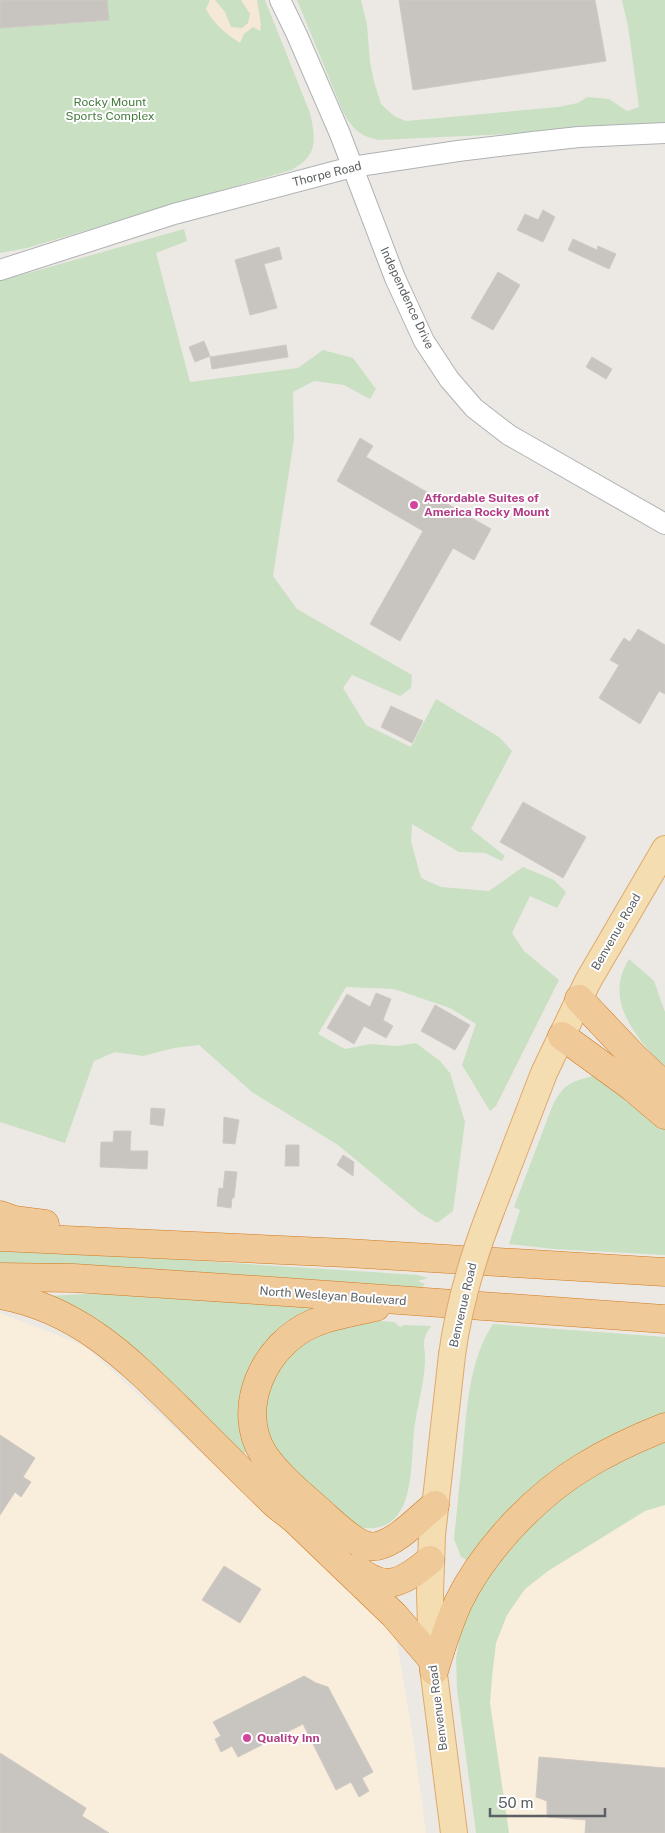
<svg xmlns="http://www.w3.org/2000/svg" width="665" height="1833" font-family="'Public Sans',sans-serif">
  <rect width="100%" height="100%" fill="#ece9e4"/>
  <g fill="#f9eddc">
    <path d="M0 1313 85 1346 395 1631 414 1745 426 1833H0Z"/>
    <path d="M665 1434V1833H476L457 1689 456 1659Z"/>
  </g>
  <g fill="#c9e0c3">
    <path d="M0 0H265L310 113C316 140 318 156 291 170L27 248 0 253Z"/>
    <path d="M297 0H361L367 25 370 62 374 82 381 104 394 116 406 121 558 107 578 103 587 97 609 99 627 111 639 107 628 26 622 0H665V127L378 140C358 135 353 129 343 112Z"/>
    <path d="M184 229 187 241 156 253 190 382 298 368 323 350 353 358 376 389 370 399 344 385 314 381 293 392 294 439 273 576 297 609 412 675 411 688 400 696 352 675 343 688 366 725 411 747 436 699 499 737 512 751 471 829 505 856 502 861 485 853 459 852 412 824 411 841 421 878 441 887 489 891 523 867 554 880 566 892 557 908 530 896 512 933 524 951 559 980 496 1106 490 1111 462 1065 476 1024 450 1008 394 989 346 987 318 1034 345 1049 370 1044 397 1046 416 1043 440 1061 450 1073 465 1122 453 1211 437 1223 420 1213 338 1145 252 1092 199 1045 174 1048 143 1056 115 1052 94 1061 65 1143 0 1122V281Z"/>
    <path d="M629 959 654 981 665 1012V1070C638 1037 602 1003 629 959Z"/>
    <path d="M593 1076 607 1078 665 1125V1255L553 1249 509 1244 520 1210 514 1207 552 1107C563 1085 569 1082 593 1076Z"/>
    <path d="M0 1248 418 1275 428 1278 418 1281 425 1284 420 1289 0 1266Z"/>
    <path d="M104 1293 337 1305 289 1324 250 1448 239 1457 47 1296Z"/>
    <path d="M381 1321 394 1322 400 1327 404 1325 431 1326C419 1345 426 1343 425 1362 424 1385 417 1407 414 1430 410 1473 416 1544 349 1525 332 1508 314 1491 297 1475 290 1468 280 1461 275 1454 267 1442 264 1428 264 1414 261 1349 327 1325 381 1321Z"/>
    <path d="M493 1324 665 1337V1421L469 1561 461 1557 454 1539C457 1509 460 1480 463 1450 467 1408 469 1360 493 1324Z"/>
    <path d="M665 1434V1505L645 1511 548 1571 525 1589 507 1615 496 1643 492 1677 490 1703 509 1833H476L457 1689 456 1659 461 1631 482 1578 553 1497Z"/>
  </g>
  <path fill="#f5e8d6" d="M210 0H215L225 12 231 27 242 28 248 23 250 14 241 0H257L261 25 260 31 253 27 244 34 240 43C226 34 214 24 206 9Z"/>
  <g fill="#c8c4c0" stroke="#d0c9c3">
    <path d="M0 0H107L109 20 0 28Z"/>
    <path d="M399 0H595L606 61 413 90Z"/>
    <path d="M543 210 555 217 543 242 517 230 525 214 538 220Z"/>
    <path d="M573 239 597 250 598 246 616 254 609 269 568 250Z"/>
    <path d="M279 247 282 259 264 264 277 308 250 315 235 260Z"/>
    <path d="M498 272 520 285 493 330 471 318Z"/>
    <path d="M204 341 210 356 195 362 189 347Z"/>
    <path d="M286 345 288 357 212 369 210 357Z"/>
    <path d="M592 357 612 369 606 379 586 367Z"/>
    <path d="M360 438 373 446 366 457 491 529 474 560 453 548 400 641 370 624 423 531 337 481Z"/>
    <path d="M638 629 665 645V694L659 691 640 724 599 698 619 665 610 660 624 638 630 642Z"/>
    <path d="M391 706 423 721 412 743 381 727Z"/>
    <path d="M523 802 586 837 563 878 500 842Z"/>
    <path d="M376 993 391 999 383 1020 393 1026 386 1038 364 1026 354 1044 327 1028 347 994 370 1007Z"/>
    <path d="M435 1005 470 1025 455 1050 421 1031Z"/>
    <path d="M151 1108 165 1109 163 1126 150 1124Z"/>
    <path d="M224 1117 239 1120 235 1144 223 1143Z"/>
    <path d="M114 1131H131L130 1151H148L147 1169 100 1167 101 1142H113Z"/>
    <path d="M286 1145H299V1166H285Z"/>
    <path d="M343 1155 354 1162 353 1176 337 1165Z"/>
    <path d="M225 1171 237 1172 234 1198H232L231 1208 217 1206 219 1188 223 1189Z"/>
    <path d="M0 1435 35 1458 23 1477 31 1482 21 1497 15 1492 0 1515Z"/>
    <path d="M224 1566 261 1589 240 1623 202 1600Z"/>
    <path d="M304 1676 316 1683 328 1687 373 1772 362 1778 369 1791 359 1797 351 1782 336 1790 303 1724 238 1757 232 1746 221 1752 215 1739 221 1736 213 1722Z"/>
    <path d="M0 1753 86 1808 82 1816 109 1833H0Z"/>
    <path d="M539 1757 665 1768V1833H585L586 1820 547 1817V1801L536 1797Z"/>
  </g>
  <g fill="none" stroke-linecap="round" stroke-linejoin="round">
    <g stroke="#afb2b4" stroke-width="22">
      <g id="minor">
        <path d="M280 0 297 35 340 134 395 278 424 341 449 379 474 408 509 435 665 524"/>
        <path d="M0 270 174 214 352 167 458 151 533 142 579 137 665 133"/>
      </g>
    </g>
    <g stroke="#dea96b" stroke-width="28">
      <g id="major">
        <path d="M492 1208 544 1073 588 981 665 849"/>
        <path d="M452 1355 432 1535 430 1593 432 1659 454 1833"/>
      </g>
    </g>
    <g stroke="#d2791e" stroke-width="29">
      <g id="highway">
        <path d="M579 999 634 1057 665 1086"/>
        <path d="M562 1036 632 1087 665 1115"/>
        <path d="M0 1215 14 1220 45 1224"/>
        <path d="M0 1237 347 1253 665 1272"/>
        <path d="M0 1277 74 1278 286 1292 665 1319"/>
        <path d="M0 1295C81 1309 132 1363 188 1418 217 1447 246 1476 275 1504L294 1519 394 1615 432 1659"/>
        <path d="M376 1307C355 1312 333 1315 314 1323 265 1343 234 1408 264 1455 280 1478 303 1496 323 1514 334 1524 360 1550 377 1546 397 1542 419 1518 435 1505"/>
        <path d="M356 1568C385 1594 404 1582 430 1560"/>
        <path d="M434 1671C441 1648 448 1625 458 1603 483 1551 534 1497 583 1467 609 1451 637 1438 665 1427"/>
      </g>
    </g>
    <use href="#minor" stroke="#fff" stroke-width="20"/>
    <use href="#major" stroke="#f4ddb1" stroke-width="26"/>
    <use href="#highway" stroke="#efc998" stroke-width="28"/>
    <g stroke="#dea96b" stroke-width="28" stroke-linecap="butt">
      <path id="major-bridge" d="M452 1355C459 1304 473 1256 492 1208"/>
    </g>
    <use href="#major-bridge" stroke="#f4ddb1" stroke-width="26"/>
  </g>
  <g fill="#d1479c" stroke="#fff" stroke-width="2">
    <circle cx="414" cy="505" r="5"/>
    <circle cx="247" cy="1738" r="5"/>
  </g>
  <g text-anchor="middle" dominant-baseline="central" stroke-width="4" stroke-linejoin="round" paint-order="stroke">
    <g font-size="12" fill="#487d40" stroke="#fff">
      <text x="110" y="102">Rocky Mount<tspan x="110" dy="14">Sports Complex</tspan></text>
    </g>
    <g font-size="12" fill="#5c6062" stroke="#fff">
      <text transform="translate(327 174) rotate(-14)">Thorpe Road</text>
      <text transform="translate(407 298) rotate(65)">Independence Drive</text>
      <text transform="translate(616 932) rotate(-60)">Benvenue Road</text>
      <text transform="translate(333 1296) rotate(4)">North Wesleyan Boulevard</text>
      <text transform="translate(463 1305) rotate(-77)">Benvenue Road</text>
      <text transform="translate(438 1708) rotate(-97)">Benvenue Road</text>
    </g>
    <g font-size="12" font-weight="bold" fill="#b23c85" stroke="#fff" text-anchor="start">
      <text x="424" y="498">Affordable Suites of<tspan x="424" dy="14">America Rocky Mount</tspan></text>
      <text x="257" y="1738">Quality Inn</text>
    </g>
  </g>
  <path d="M490 1808v8h115v-8" fill="none" stroke="#5c6062" stroke-width="2.5"/>
  <text x="498" y="1808" font-size="15" fill="#5c6062" stroke="#ffffff" stroke-width="4" paint-order="stroke">50 m</text>
</svg>
